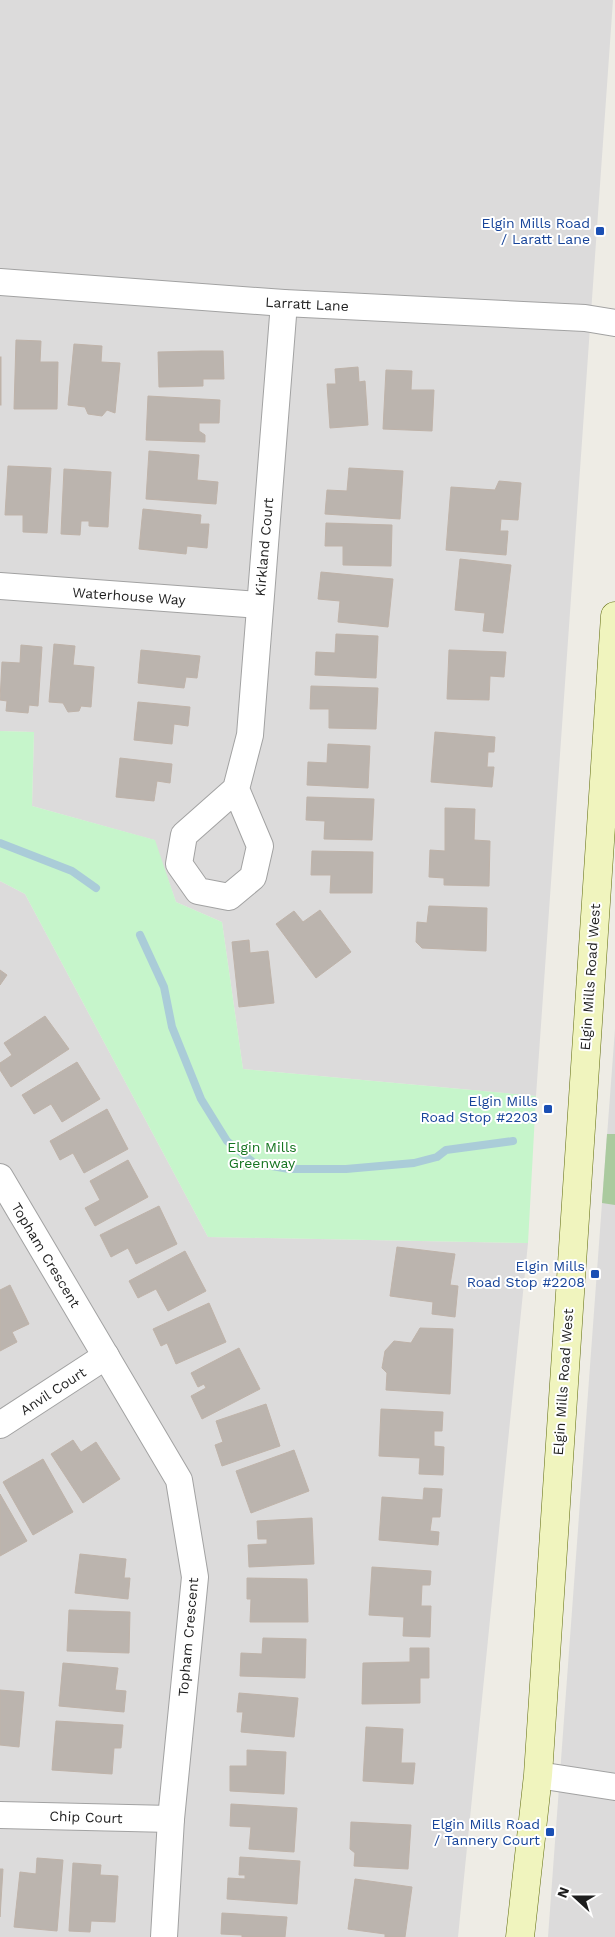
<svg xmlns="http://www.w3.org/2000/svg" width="615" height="1937" font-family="'Work Sans',sans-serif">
  <rect width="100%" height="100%" fill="#eeece5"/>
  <g fill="#dcdbdb">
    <path d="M0 0H613L536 1096 243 1069 222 922 176 902 154 840 32 806 34 732 0 731Z"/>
    <path d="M0 881 25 894 208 1237 528 1243 458 1937H0Z"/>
    <path d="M615 1029V1937H548L602 1203Z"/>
  </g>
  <path fill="#aaca9e" d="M607 1134H615V1205L602 1203Z"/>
  <path fill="#c6f5cb" d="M0 731 34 732 32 806 155 840 176 902 222 922 243 1069 536 1096 528 1243 208 1237 25 894 0 881Z"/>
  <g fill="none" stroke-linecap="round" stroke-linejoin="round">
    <g stroke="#aaccd8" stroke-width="8">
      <path d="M0 843 72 871 96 888"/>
      <path d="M140 935 164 987 172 1027 201 1099 227 1141 254 1163 289 1169H346L414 1163 437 1157 446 1150 513 1141"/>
    </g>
  </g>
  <g fill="#bbb4ae" stroke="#bfb3a9">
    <path d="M16 340 41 341 40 362H58L57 409H14Z"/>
    <path d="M74 344 102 346 101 362 120 363 115 413 107 410 102 416 88 414 85 407 68 405Z"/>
    <path d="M202 351H223L224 379H203V386L159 387 158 352Z"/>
    <rect x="0" y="357" width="1" height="48"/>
    <path d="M358 367 359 382 365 381 368 425 330 428 327 384H336L335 369Z"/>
    <path d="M386 370 412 371 411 390H434L432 431 383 429Z"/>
    <path d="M148 396 220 400 219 423H199V431L205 435V442L146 440Z"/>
    <path d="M149 451 199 455 197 480 218 482 216 504 146 499Z"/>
    <path d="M8 466 51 468 47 533 23 532V515H5Z"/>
    <path d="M349 468 403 471 400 519 325 514 327 490 347 491Z"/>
    <path d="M64 469 111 472 108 527 89 526V521H81L80 535 61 534Z"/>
    <path d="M499 481 521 483 518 520 501 519 500 531H508L506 555 446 550 451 487 495 490Z"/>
    <path d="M143 509 201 515 200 524H209L207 548 187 546 186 554 139 549Z"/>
    <path d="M326 523 392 525 391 566 343 565V546H325Z"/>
    <path d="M460 559 511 565 503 633 483 631 485 613 455 610Z"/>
    <path d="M321 572 393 579 388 627 338 622 340 601 318 599Z"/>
    <path d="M336 634 378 636 376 678 315 675 316 652 335 653Z"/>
    <path d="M54 644 75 646 73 665 94 667 91 707 81 706 79 711 68 712 63 703 49 702Z"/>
    <path d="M21 645 42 647 38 706 29 705 28 713 6 711 7 701 0 700 2 662 20 663Z"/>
    <path d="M141 650 200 656 197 678 186 677 184 688 138 683Z"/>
    <path d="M449 650 506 652 504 677 490 676 489 700 447 699Z"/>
    <path d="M311 686 378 688 376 729 329 728V709H310Z"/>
    <path d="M138 702 190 707 188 726 174 724 172 744 134 740Z"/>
    <path d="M435 732 495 737 494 752H488L487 767H494L492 787 431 782Z"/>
    <path d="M328 744 370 746 368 788 307 785 308 762 327 763Z"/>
    <path d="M120 758 172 764 170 783 157 781 154 801 116 797Z"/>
    <path d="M307 797 374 799 372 840 324 839 325 821 306 820Z"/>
    <path d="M445 808 475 809 474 840 490 841 489 886 444 885V878L429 877 430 850 445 851Z"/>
    <path d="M312 851 373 852 372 893H330L331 875H311Z"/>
    <path d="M429 906 487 908 486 951 422 948 416 942 417 922 427 923Z"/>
    <path d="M320 910 351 952 316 978 276 924 294 911 303 922Z"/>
    <path d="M249 940 250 953 268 951 274 1003 239 1007 232 942Z"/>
    <path d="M0 970 7 975 0 985Z"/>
    <path d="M45 1016 69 1049 11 1087 0 1070V1063L12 1055 4 1043Z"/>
    <path d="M77 1062 100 1099 62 1122 51 1104 34 1114 22 1095Z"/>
    <path d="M107 1109 128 1149 84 1173 73 1153 60 1160 50 1141Z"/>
    <path d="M128 1160 148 1197 95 1226 85 1208 100 1200 90 1181Z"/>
    <path d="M159 1206 177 1244 136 1264 128 1248 111 1257 100 1235Z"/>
    <path d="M397 1247 455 1254 450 1285 458 1286 455 1317 432 1314 433 1302 390 1296Z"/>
    <path d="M185 1251 206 1291 168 1311 156 1289 138 1298 129 1281Z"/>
    <path d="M10 1285 29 1324 12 1332 17 1342 0 1351V1290Z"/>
    <path d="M209 1303 226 1342 176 1364 167 1343 161 1346 153 1329Z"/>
    <path d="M420 1328 453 1329 450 1394 386 1390 387 1373 382 1368 385 1351 394 1341 411 1343Z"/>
    <path d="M239 1348 260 1389 202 1419 191 1396 206 1388 204 1384 198 1387 191 1373Z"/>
    <path d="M266 1404 280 1446 222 1466 215 1445 223 1442 216 1421Z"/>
    <path d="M381 1409 443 1412 442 1431H434V1446L444 1447 443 1475 419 1474 420 1458 379 1456Z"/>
    <path d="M73 1440 81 1452 96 1442 120 1479 83 1503 51 1454Z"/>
    <path d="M294 1450 309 1491 251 1513 236 1471Z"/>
    <path d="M43 1459 73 1512 33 1535 3 1482Z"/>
    <path d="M424 1488 442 1489 440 1517H432L430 1531 439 1532 438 1545 379 1540 382 1497 423 1500Z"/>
    <path d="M0 1494 27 1541 0 1556Z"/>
    <path d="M312 1518 314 1564 249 1567 248 1545 267 1544V1539H258L257 1521Z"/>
    <path d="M80 1554 126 1559 124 1578H130L128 1599 75 1593Z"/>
    <path d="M372 1567 431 1571 430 1585H422L421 1606H431L430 1637 403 1636 404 1617 369 1615Z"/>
    <path d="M247 1578 307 1579 308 1622H250L251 1599H247Z"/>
    <path d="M69 1610 130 1612 129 1653 67 1651Z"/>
    <path d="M263 1638 306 1639 305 1678 240 1676 241 1653 262 1654Z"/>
    <path d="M410 1648H429V1678H420V1703L362 1704 363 1663 410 1662Z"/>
    <path d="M63 1663 118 1668 115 1690 126 1691 124 1712 59 1706Z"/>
    <path d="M0 1690 24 1692 19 1747 0 1745Z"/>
    <path d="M239 1693 298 1698 294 1737 241 1732 243 1712H237Z"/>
    <path d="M56 1721 123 1725 121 1748H114L112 1774 52 1770Z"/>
    <path d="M366 1727 403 1729 401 1763H415L413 1784 363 1781Z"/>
    <path d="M247 1750 286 1752 284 1794 230 1791V1766H247Z"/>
    <path d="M231 1804 297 1808 294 1852 249 1849 251 1827 230 1826Z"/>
    <path d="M351 1822 411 1825 408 1869 354 1866 355 1853 350 1849Z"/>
    <path d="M240 1857 300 1861 297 1904 227 1899 228 1878 245 1879V1875H239Z"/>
    <path d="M37 1858 63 1860 57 1931 14 1927 20 1872 36 1874Z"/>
    <path d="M73 1863 101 1865 100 1875 118 1876 115 1922 91 1921 90 1932 69 1931Z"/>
    <path d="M0 1869H3L0 1917Z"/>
    <path d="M355 1879 412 1887 405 1937H385V1934L348 1929Z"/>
    <path d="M222 1913 287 1917 285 1937H242V1935L221 1934Z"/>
  </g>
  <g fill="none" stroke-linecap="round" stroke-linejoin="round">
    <g stroke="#a2a2a2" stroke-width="28">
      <g id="street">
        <path d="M0 282 284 303 585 318 615 323"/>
        <path d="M0 586 259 605"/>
        <path d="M236 789 260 846 253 877 229 897 198 891 179 864 184 835 236 789 250 735 284 303"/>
        <path d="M0 1177 179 1480 195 1577 171 1819 164 1937"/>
        <path d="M0 1425 106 1356"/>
        <path d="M538 1775 615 1787"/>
        <path d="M0 1815 171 1819"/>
      </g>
    </g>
    <g stroke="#606c0e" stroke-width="29">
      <path id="secondary" d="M520 1937 538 1775 615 616"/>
    </g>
    <use href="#street" stroke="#fff" stroke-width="26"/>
    <use href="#secondary" stroke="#f0f4be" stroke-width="28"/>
  </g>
  <g fill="#1a4fb4" stroke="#fff" stroke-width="2">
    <rect x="595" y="226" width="10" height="10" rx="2.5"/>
    <rect x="543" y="1104" width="10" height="10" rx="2.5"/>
    <rect x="590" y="1269" width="10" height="10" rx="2.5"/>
    <rect x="545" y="1827" width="10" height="10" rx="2.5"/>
  </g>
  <g text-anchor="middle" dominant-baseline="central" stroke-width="4" stroke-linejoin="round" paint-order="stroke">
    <g font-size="14" fill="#164399" stroke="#fff" text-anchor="end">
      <text x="590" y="223">Elgin Mills Road<tspan x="590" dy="16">/ Laratt Lane</tspan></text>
      <text x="538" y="1101">Elgin Mills<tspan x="538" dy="16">Road Stop #2203</tspan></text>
      <text x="585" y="1266">Elgin Mills<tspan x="585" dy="16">Road Stop #2208</tspan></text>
      <text x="540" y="1824">Elgin Mills Road<tspan x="540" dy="16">/ Tannery Court</tspan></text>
    </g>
    <g font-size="14" fill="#1e1e1e" stroke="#fff">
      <text transform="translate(307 304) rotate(3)">Larratt Lane</text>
      <text transform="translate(264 547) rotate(-85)">Kirkland Court</text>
      <text transform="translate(129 596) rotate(4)">Waterhouse Way</text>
      <text transform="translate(590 977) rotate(-86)">Elgin Mills Road West</text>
      <text transform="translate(46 1255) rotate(59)">Topham Crescent</text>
      <text transform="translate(563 1382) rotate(-86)">Elgin Mills Road West</text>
      <text transform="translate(53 1391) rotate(-33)">Anvil Court</text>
      <text transform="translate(188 1637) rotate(-85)">Topham Crescent</text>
      <text transform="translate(86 1817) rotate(2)">Chip Court</text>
    </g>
    <g font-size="14" fill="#157420" stroke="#fff">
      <text x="262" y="1147">Elgin Mills<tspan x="262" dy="16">Greenway</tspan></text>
    </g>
  </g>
  <g transform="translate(575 1897) rotate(291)" stroke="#ffffff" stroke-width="4" paint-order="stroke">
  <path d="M0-4L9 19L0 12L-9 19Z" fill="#1e1e1e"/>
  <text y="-8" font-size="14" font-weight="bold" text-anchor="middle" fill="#1e1e1e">N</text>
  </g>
</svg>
